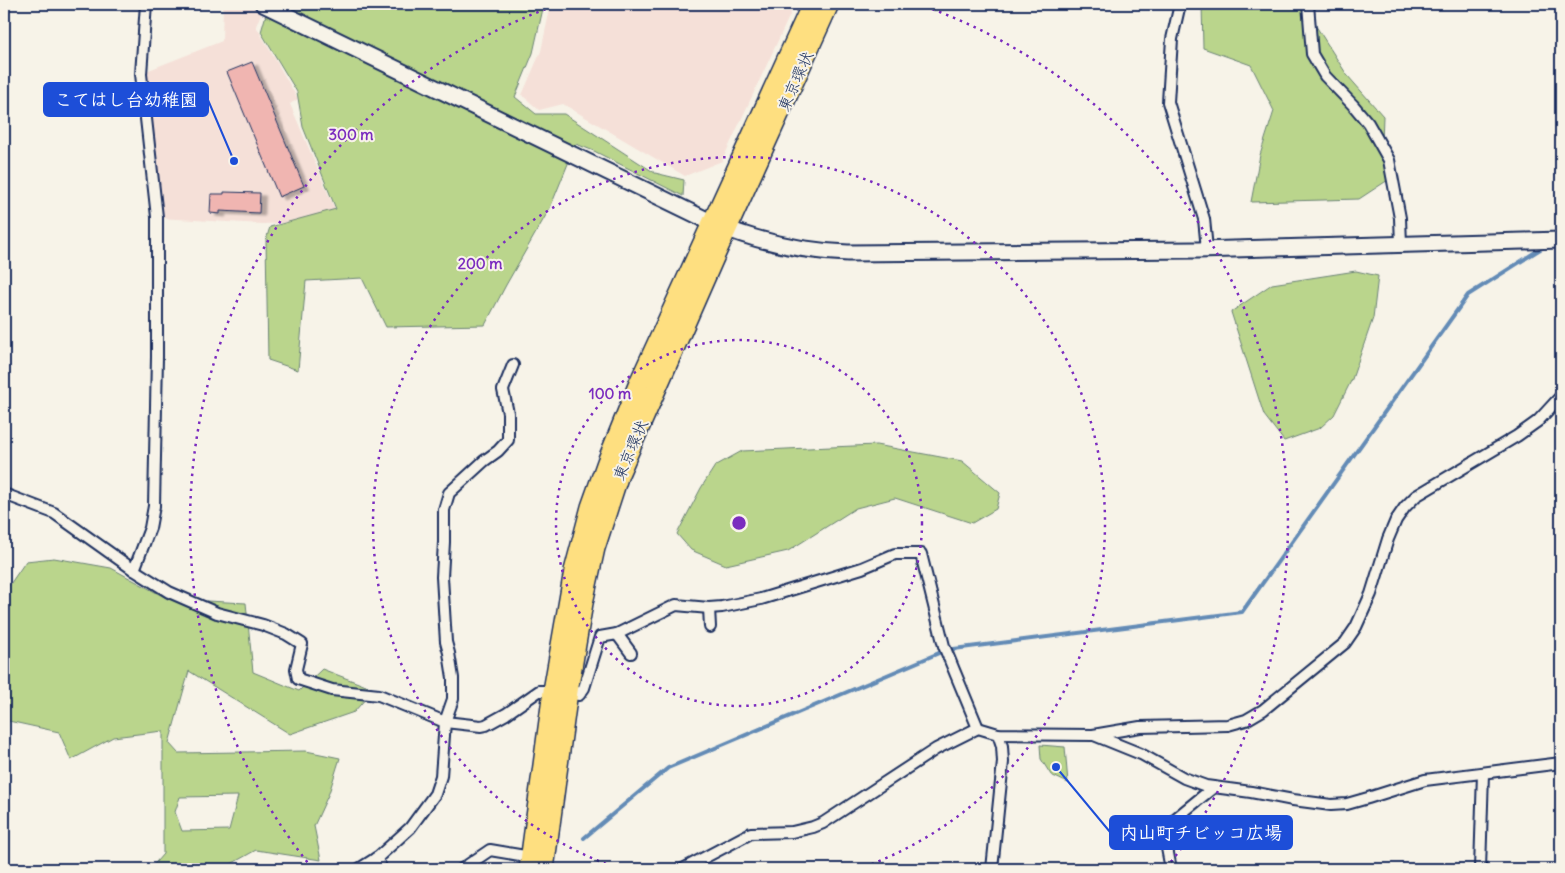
<svg xmlns="http://www.w3.org/2000/svg" width="1565" height="873" font-family="Delius,'Klee One',sans-serif">
  <defs>
    <filter id="shadow"><feDropShadow dx="5.5" dy="3" stdDeviation="1" flood-color="#0004"/></filter>
  </defs>
  <rect width="100%" height="100%" fill="#f7f3e8"/>
  <filter id="ink" filterUnits="userSpaceOnUse"><feTurbulence type="fractalNoise" baseFrequency=".02" numOctaves="2"/><feDisplacementMap in="SourceGraphic" scale="10" xChannelSelector="R" yChannelSelector="G"/><feConvolveMatrix kernelMatrix="1 2 1 2 8 2 1 2 1" color-interpolation-filters="sRGB"/></filter>
  <g filter="url(#ink)">
    <g fill="#f5e0d8">
      <path d="M223 4H246L262 11 256 26 298 99 290 104 340 221 263 224 160 218 144 72 222 41Z"/>
      <path d="M551 4H795L722 161 685 176 563 104 539 110 522 95 541 51Z"/>
    </g>
    <g fill="#bad58c" stroke="#6a8275" fill-rule="evenodd">
      <path d="M269 4H544L533 53 515 97 536 114H564L655 173 684 180 683 196 594 151 576 144 550 208 506 285 485 325 386 327 362 278 306 281 298 370 268 360 266 240 270 227 336 209 303 127 297 92 261 32Z"/>
      <path d="M1202 4H1302L1347 75 1383 116 1382 144 1388 180 1359 199 1251 202 1260 155 1274 111 1251 65 1203 48Z"/>
      <path d="M1356 271 1378 276 1373 318 1352 379 1334 415 1320 428 1284 441 1264 415 1231 312 1272 284Z"/>
      <path d="M876 445 962 461 1000 493 996 509 972 523 895 498 856 508 788 551 726 565 691 550 677 534 701 488 715 466 742 451Z"/>
      <path d="M54 558 111 568 168 599 246 603 253 672 299 691 322 669 374 689 354 712 290 734 189 671 169 743 178 753 306 751 340 758 329 793 314 826 321 860 256 850 222 869H150L163 854V731L113 737 71 760 59 732 4 720V593L26 561ZM238 796 229 830 182 831 175 812 180 797Z"/>
      <path d="M1040 745 1065 747 1068 783 1051 775 1041 759Z"/>
    </g>
    <g fill="none" stroke-linecap="round" stroke-linejoin="round">
      <path stroke="#638bb6" stroke-width="4" d="M584 838 668 768 946 650 1242 612 1468 295 1545 246"/>
    </g>
    <g fill="#f0b5b1" stroke="#1b2f5e" filter="url(#shadow)">
      <path d="M252 62 304 186 279 197 227 72Z"/>
      <path d="M224 192 260 193 259 213 220 211V214L210 213 211 194H224Z"/>
    </g>
    <g fill="none" stroke-linecap="round" stroke-linejoin="round">
      <g stroke="#1b2f5e" stroke-width="14">
        <g id="street">
          <path d="M1180 4 1172 39 1168 102 1204 219 1207 249"/>
          <path d="M1308 4 1312 54 1325 76 1353 105 1368 123 1389 160 1400 218 1401 244"/>
          <path d="M4 494 54 513 134 570 169 592 217 613 263 625 286 634 302 644 296 669 298 679 332 690 379 695 445 722 481 726 486 725 506 714 539 691H553L579 695 584 688 600 637 617 634 631 653"/>
          <path d="M134 570 150 528 154 506 157 357V217L141 74 146 4"/>
          <path d="M709 608 710 627"/>
          <path d="M617 634 676 605 709 608 722 607 761 599 862 568 895 554H921L944 646 978 728"/>
          <path d="M1094 735 1141 754 1184 778 1206 786 1251 792 1293 800 1331 805 1347 804 1368 798 1425 780 1561 763"/>
          <path d="M376 858 382 869"/>
          <path d="M359 869 378 857 410 828 435 794 441 776 445 722 453 699V678L449 653 446 642 442 577 444 542V510L449 493 484 461 498 451 508 440V413L503 390 513 365"/>
          <path d="M462 869 490 850 531 857"/>
          <path d="M683 869 751 833 792 832 813 827 823 823 936 749 978 728 998 734 1093 735 1140 727 1228 725 1246 720 1263 710 1345 643 1356 627 1371 594 1388 539 1396 520 1405 507 1416 496 1517 436 1538 421 1561 396"/>
          <path d="M992 869 1003 762 1002 746 998 734"/>
          <path d="M1171 869 1166 843 1176 818 1214 787"/>
          <path d="M1480 869 1483 773"/>
        </g>
      </g>
      <g stroke="#1b2f5e" stroke-width="19">
        <path id="secondary" d="M263 4 713 223C755 241 802 251 848 253L1198 250 1561 240"/>
      </g>
      <g stroke="#1b2f5e" stroke-width="22">
        <g id="highway">
          <path d="M529 869 553 691 574 571 591 507 607 462 639 383 812 4"/>
          <path d="M544 869 568 691 583 603 595 548 619 474 716 253 829 4"/>
        </g>
      </g>
      <use href="#street" stroke="#f7f3e8" stroke-width="10"/>
      <use href="#secondary" stroke="#f7f3e8" stroke-width="15"/>
      <use href="#highway" stroke="#fedf80" stroke-width="19"/>
    </g>
  </g>
  <g fill="none" stroke="#7b2cbf" stroke-width="2.5" stroke-dasharray="2.5 5">
    <circle cx="739" cy="523" r="183"/>
    <path d="M620 869A366 366 0 1 1 858 869"/>
    <path d="M312 868A549 549 0 0 1 560 4M918 4A549 549 0 0 1 1166 868"/>
  </g>
  <g text-anchor="middle" dominant-baseline="central" stroke-width="4" stroke-linejoin="round" paint-order="stroke">
    <g font-size="16" fill="#1b2f5e" stroke="#f7f3e8">
      <text transform="translate(795 81) rotate(-66)">東京環状</text>
      <text transform="translate(630 450) rotate(-67)">東京環状</text>
    </g>
  </g>
  <circle cx="739" cy="523" r="8" fill="#7b2cbf" stroke="#f7f3e8" stroke-width="2.5"/>
  <g font-size="15" text-anchor="middle" font-weight="bold" fill="#7b2cbf" stroke="#f7f3e8" stroke-width="4" stroke-linejoin="round" paint-order="stroke">
    <text x="351" y="140">300 m</text>
    <text x="480" y="269">200 m</text>
    <text x="610" y="399">100 m</text>
  </g>
  <path fill="none" stroke="#1d4ed8" stroke-width="2" d="M234 161L208 100M1056 767L1110 832"/>
  <g fill="#1d4ed8" stroke="#f7f3e8" stroke-width="2">
    <circle cx="234" cy="161" r="5"/>
    <circle cx="1056" cy="767" r="5"/>
  </g>
  <g fill="#1d4ed8" stroke="#1d4ed8" stroke-width="2">
    <rect x="44" y="83" width="164" height="33" rx="5"/>
    <rect x="1110" y="816" width="182" height="33" rx="5"/>
  </g>
  <g font-size="18" text-anchor="middle" font-weight="bold" fill="#fff">
    <text x="126" y="106">こてはし台幼稚園</text>
    <text x="1201" y="839">内山町チビッコ広場</text>
  </g>
  <rect width="1565" height="873" fill="none" stroke="#f7f3e8" stroke-width="20"/>
  <rect x="10" y="10" width="1545" height="853" fill="none" stroke="#1b2f5e" stroke-width="2" filter="url(#ink)"/>
</svg>
